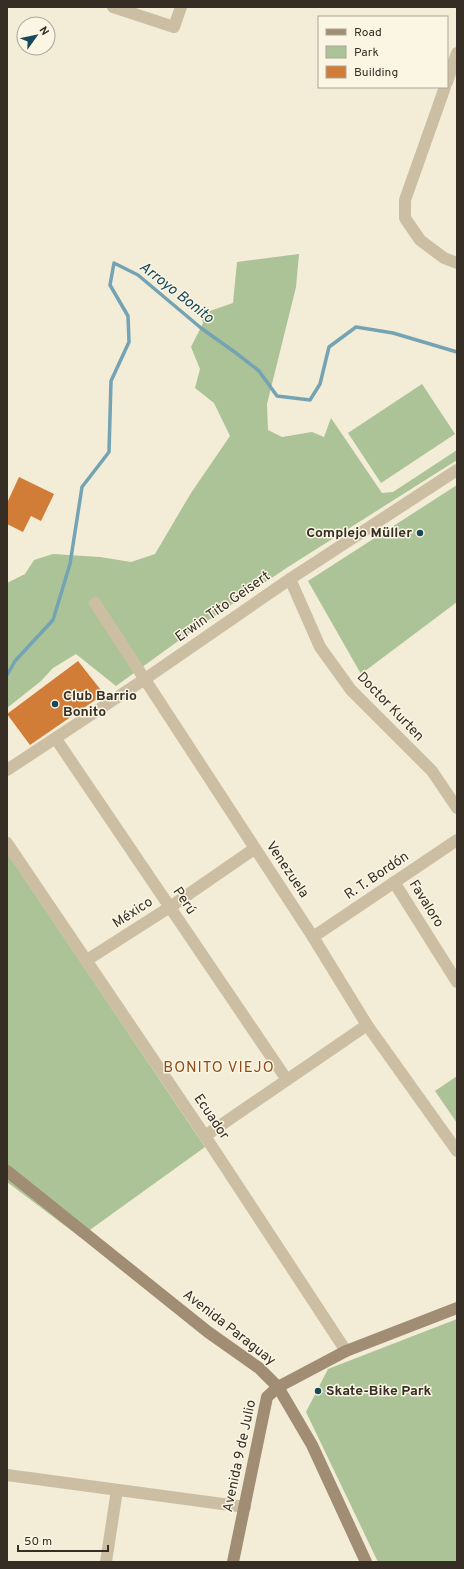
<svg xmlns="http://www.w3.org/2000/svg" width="464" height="1569" font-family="Overpass,sans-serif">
  <rect width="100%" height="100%" fill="#f3ecd7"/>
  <g fill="#abc396">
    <path d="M299 254 296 287 267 404 268 430 282 437 312 432 324 437 331 418 382 493 393 492 457 450V460L288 567 192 631 116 686 76 654 53 668 41 681 7 708V583L25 574 34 560 53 554 100 557 131 562 155 554 191 493 230 436 214 403 195 388 200 369 191 347 203 323 201 314 233 303 237 262Z"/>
    <path d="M422 384 455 434 381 483 348 433Z"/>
    <path d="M457 485V602L361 674 308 581Z"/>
    <path d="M7 853 205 1147 80 1237 7 1182Z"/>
    <path d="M457 1076V1123L435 1091Z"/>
    <path d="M457 1319V1562H378L306 1412 328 1369Z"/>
  </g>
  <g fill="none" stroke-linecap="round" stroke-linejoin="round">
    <path stroke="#74a3b3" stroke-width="3.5" d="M7 675 15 661 53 620 70 564 82 487 109 452 111 381 129 342 128 316 110 285 114 263 138 275 201 328 236 353 259 371 277 396 310 400 320 384 329 347 356 327 393 333 457 352"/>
  </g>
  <g fill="#d17d38">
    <path d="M19 477 54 494 41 521 31 516 23 532 7 524V503Z"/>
    <path d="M78 661 104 694 30 745 7 714Z"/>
  </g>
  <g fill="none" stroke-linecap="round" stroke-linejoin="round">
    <g stroke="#ccbea3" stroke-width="12">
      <path d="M113 7 174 27 181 7"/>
      <path d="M447 82 457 53"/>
      <path d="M445 87 405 200V218L420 240 444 258 457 263"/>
      <path d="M290 579 320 647 351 690 432 771 457 808"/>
      <path d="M95 603 313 937 367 1025 457 1151"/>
      <path d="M56 739 287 1080"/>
      <path d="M7 770 145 679 290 579 457 470"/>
      <path d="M7 843 205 1136 346 1351"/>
      <path d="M394 882 457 982"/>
      <path d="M313 937 457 840"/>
      <path d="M87 960 170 907 254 849"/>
      <path d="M205 1136 367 1025"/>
      <path d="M7 1475 245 1507"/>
      <path d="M106 1562 117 1490"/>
    </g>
    <g stroke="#a08d74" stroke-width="12">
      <path d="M7 1171 208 1332 259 1368 278 1387 312 1445 366 1562"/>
      <path d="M233 1562 267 1397 278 1387 346 1351 457 1308"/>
    </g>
  </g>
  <g fill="#17495b" stroke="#fbf5e4" stroke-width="1.5">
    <circle cx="420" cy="533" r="4"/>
    <circle cx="55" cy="704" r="4"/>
    <circle cx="318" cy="1391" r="4"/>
  </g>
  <g text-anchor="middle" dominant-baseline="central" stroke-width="3" stroke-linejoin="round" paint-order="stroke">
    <g font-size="14" font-weight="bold" fill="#362e25" stroke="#fbf5e4" text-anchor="start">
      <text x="412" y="533" text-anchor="end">Complejo Müller</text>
      <text x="63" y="696">Club Barrio<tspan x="63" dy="16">Bonito</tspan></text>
      <text x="326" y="1391">Skate-Bike Park</text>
    </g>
    <g font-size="14" fill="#362e25" stroke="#fbf5e4">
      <text transform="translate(223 607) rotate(-35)">Erwin Tito Geisert</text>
      <text transform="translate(390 707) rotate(46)">Doctor Kurten</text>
      <text transform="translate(287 870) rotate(56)">Venezuela</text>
      <text transform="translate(377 876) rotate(-34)">R. T. Bordón</text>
      <text transform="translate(184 901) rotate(56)">Perú</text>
      <text transform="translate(426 904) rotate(58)">Favaloro</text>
      <text transform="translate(133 913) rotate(-33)">México</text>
      <text transform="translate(211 1117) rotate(56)">Ecuador</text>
      <text transform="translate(229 1328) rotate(38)">Avenida Paraguay</text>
      <text transform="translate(240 1456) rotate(-78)">Avenida 9 de Julio</text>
    </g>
    <g font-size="15" font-style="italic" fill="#17495b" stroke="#fbf5e4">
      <text transform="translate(176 293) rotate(38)">Arroyo Bonito</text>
    </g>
    <g font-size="15" letter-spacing="1" fill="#8d4c17" stroke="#fbf5e4">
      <text x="219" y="1068">BONITO VIEJO</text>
    </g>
  </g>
  <rect width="464" height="1569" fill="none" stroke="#362e25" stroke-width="16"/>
  <rect x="318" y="16" width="130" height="72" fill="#fbf5e4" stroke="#aca598"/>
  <rect x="326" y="29" width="20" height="6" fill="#a08d74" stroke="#aca598"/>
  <text x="354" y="36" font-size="12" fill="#362e25">Road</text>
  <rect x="326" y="46" width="20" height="12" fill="#abc396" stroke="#aca598"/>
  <text x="354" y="56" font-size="12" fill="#362e25">Park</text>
  <rect x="326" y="66" width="20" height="12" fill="#d17d38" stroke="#aca598"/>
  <text x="354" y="76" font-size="12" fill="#362e25">Building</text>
  <g transform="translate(36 36) rotate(57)"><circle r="19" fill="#fbf5e4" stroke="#aca598"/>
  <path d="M0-3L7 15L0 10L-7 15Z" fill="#17495b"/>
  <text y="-6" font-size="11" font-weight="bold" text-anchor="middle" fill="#362e25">N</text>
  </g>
  <path d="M18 1545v6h90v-6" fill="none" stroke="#362e25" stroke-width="2"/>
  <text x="24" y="1545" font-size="12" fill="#362e25" stroke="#fbf5e4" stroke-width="3" paint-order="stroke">50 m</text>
</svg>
